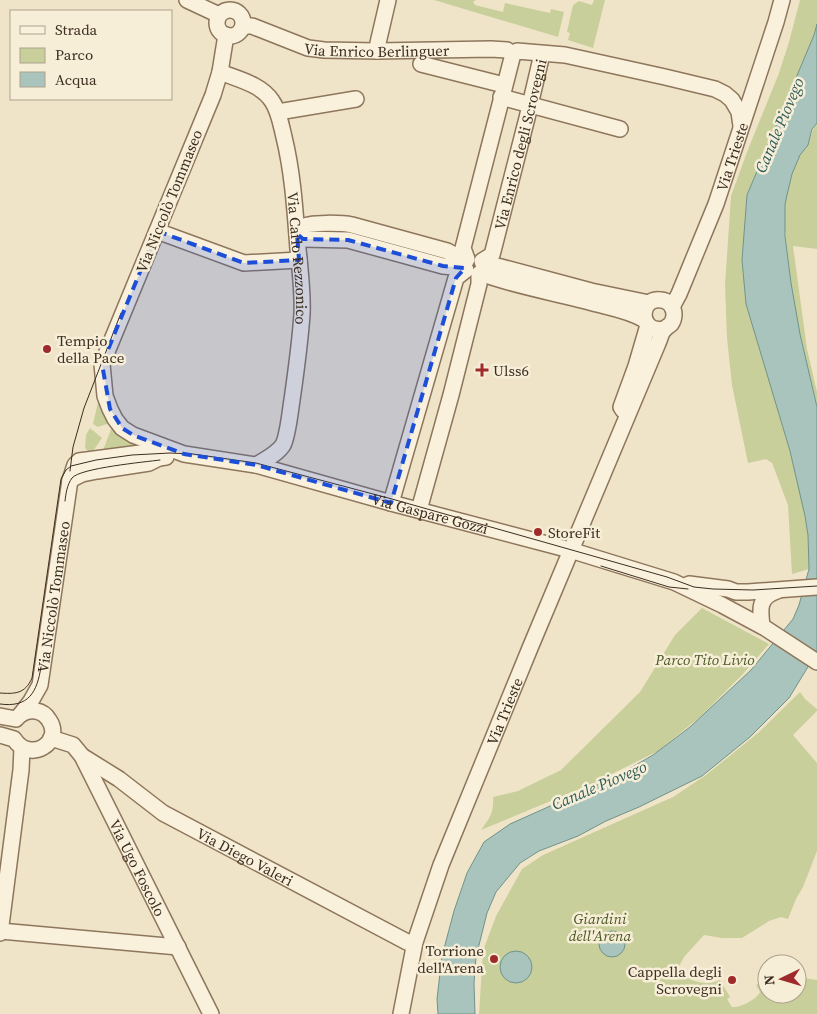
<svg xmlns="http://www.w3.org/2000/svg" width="817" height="1014" font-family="'Source Serif 4',serif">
  <rect width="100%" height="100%" fill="#f0e4c8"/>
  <g fill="#c9cf9b">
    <path d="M434 0H476L473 2 475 5 503 12 505 3 550 13 551 9 564 12 558 37Z"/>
    <path d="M594 0H605L593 48 568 40 570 33 567 32 573 5 579 1 592 5Z"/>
    <path d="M800 0H817V24L814 35 747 195 742 260 746 304 790 451 802 499 808 535 809 569 792 574 788 505 772 463 766 459 748 463 732 385 727 338 725 285 731 196 747 152 779 73 789 42Z"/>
    <path d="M817 123V249L793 246 807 349 817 392V407C805 359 794 311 788 261 786 240 783 217 786 196 789 183 793 168 799 156 802 152 806 149 808 144 812 136 811 131 817 123Z"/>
    <path d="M98 402H101L108 418 107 424 98 427 93 424Z"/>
    <path d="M113 424 159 447 102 453Z"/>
    <path d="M90 428 102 438 91 454 85 448 86 435Z"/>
    <path d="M702 608 769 644 742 675 700 717 658 751 594 783 481 830C490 817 494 813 493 797L518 791 561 770 640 692 675 635Z"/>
    <path d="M800 692 805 699 817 709V711L793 735 817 763V851L803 887 796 899 788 919 781 917 769 921 742 938H722L704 935 684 957 677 970C689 981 705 987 720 980L730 997 727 999 732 1007C740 1008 756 1000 760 992L756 985 767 980V994H797V977L817 980V1014H479L483 951 496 916 522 869 543 855 673 797 706 775 758 733Z"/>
  </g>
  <g fill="#a9c4bc" stroke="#6f938a">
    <path d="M817 24V123L812 129 808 145 800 155 792 174 787 195 785 205V236L791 283 800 334 817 407V652L789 698 750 737 702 776 639 807 606 821 578 836 539 851 520 863 496 892 487 913 476 957 474 983 475 1014H438L437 999 442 956 454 911 467 873 484 842 510 824 615 777 653 755 690 727 751 670 793 619 799 605 809 569 808 535 805 516 790 451 746 304 742 260 747 195 814 35Z"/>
    <circle cx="612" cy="944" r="13"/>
    <circle cx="516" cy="967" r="16"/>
  </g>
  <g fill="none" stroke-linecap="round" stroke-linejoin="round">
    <g stroke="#8d765c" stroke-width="18">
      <g id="minor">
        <path d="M187 0 219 15"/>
        <circle cx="230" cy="23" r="13"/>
        <path id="s1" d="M243 26H252L308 48 324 50 377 51 491 49 507 50 513 54"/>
        <path id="s2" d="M226 35 220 72 213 95 102 364 105 396 110 409 115 419 122 428 133 435 184 454 256 465 391 503 570 550 674 582 722 605 765 628 817 662"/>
        <path d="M377 51 378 43 388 0"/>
        <path d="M421 64 504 85"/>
        <path id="s3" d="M220 72C237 79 261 84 272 101 279 111 281 125 284 137 293 174 295 211 298 249 300 269 303 294 302 314 300 343 296 372 292 400 290 412 288 435 283 445 277 454 265 460 256 465"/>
        <path d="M501 97 620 129"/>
        <path d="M278 112 356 99"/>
        <path d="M157 231 244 263 299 260"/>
        <path d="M297 234C299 231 300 228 302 227 309 222 343 223 352 225L447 251 466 261"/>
        <path d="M297 234 303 239 348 240 443 266 465 268"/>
        <path d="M467 259 463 248 513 54 517 51 565 55 665 77 715 89 725 94 732 100 739 112 741 126"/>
        <path id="s4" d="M482 261 492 255 527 118 542 54"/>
        <path d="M483 264 501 267 591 291 649 303"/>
        <path d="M480 273C518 287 558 293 597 304 613 308 630 311 645 320"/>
        <path id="s5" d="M672 307 679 294 716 204 776 22 782 0"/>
        <path d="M627 413 623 410 621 407 636 366 648 325"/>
        <path d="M70 480 82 474 97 471 149 463 159 458 166 457"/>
        <path d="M391 503 456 278 466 270"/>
        <path d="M419 510 451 395 479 284V274"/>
        <path d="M689 584 728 589 736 592H748L817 587"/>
        <path d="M762 626C760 610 758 597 777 591"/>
        <path id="s6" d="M21 714 31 701 40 685 70 480 75 465 79 461 148 452 159 458"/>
        <path d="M0 716 16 719C21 713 28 710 36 711 42 712 46 715 49 720 64 742 30 764 14 739L0 735"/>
        <path id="s7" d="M51 738 73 745 82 756 211 1014"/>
        <path id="s8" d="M82 756 119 779 163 813 407 942H415"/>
        <path d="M0 931 178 947"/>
        <path d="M0 933 21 770 22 748"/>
        <path id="s9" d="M401 1014 415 942 441 865 530 648 658 343C660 339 661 332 665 329 666 327 669 326 671 324 675 318 675 311 671 305 668 302 665 300 661 300 639 296 637 334 664 329"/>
      </g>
    </g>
    <use href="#minor" stroke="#faf1dc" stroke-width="15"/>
    <g stroke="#3d2e20" stroke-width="1">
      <path d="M70 471 73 447 84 408 121 313"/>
      <path d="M65 501C66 493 67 485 72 478 80 468 145 462 160 460"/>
      <path d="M601 566 669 587 688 589"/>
      <path d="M0 693C15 694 25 694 32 678L61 479 66 470 71 466 96 460 132 455 170 453 193 454 256 463 392 499 667 577 694 587 713 589 753 590 817 586"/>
      <path d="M0 704C29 708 37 692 41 667"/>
    </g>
  </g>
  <path fill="#1d4ed8" fill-opacity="0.2" stroke="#1d4ed8" stroke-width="4" stroke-dasharray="10 6" stroke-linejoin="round" d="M157 231 244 263 299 260 297 234 303 239 348 240 443 266 465 268 456 278 391 503 256 465 184 454 133 435 122 428 110 409 102 364Z"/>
  <g fill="#9e2a2b" stroke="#f7eed8" stroke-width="2">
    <circle cx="47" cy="349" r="5"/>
    <path d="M479.5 362.5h5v5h5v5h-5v5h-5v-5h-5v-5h5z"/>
    <circle cx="538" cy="532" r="5"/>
    <circle cx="494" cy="959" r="5"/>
    <circle cx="732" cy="980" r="5"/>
  </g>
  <g text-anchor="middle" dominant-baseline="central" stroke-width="5" stroke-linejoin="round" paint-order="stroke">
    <g font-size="15" fill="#3d2e20" stroke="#f7eed8">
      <text stroke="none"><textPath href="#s1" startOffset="138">Via Enrico Berlinguer</textPath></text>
      <text stroke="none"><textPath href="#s4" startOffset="126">Via Enrico degli Scrovegni</textPath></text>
      <text stroke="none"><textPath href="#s5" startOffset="162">Via Trieste</textPath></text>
      <text transform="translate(169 201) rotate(-68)">Via Niccolò Tommaseo</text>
      <text stroke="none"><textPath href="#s3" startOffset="221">Via Carlo Rezzonico</textPath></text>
      <text stroke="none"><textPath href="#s2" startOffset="742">Via Gaspare Gozzi</textPath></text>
      <text stroke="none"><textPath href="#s6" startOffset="124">Via Niccolò Tommaseo</textPath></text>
      <text stroke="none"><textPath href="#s9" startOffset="321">Via Trieste</textPath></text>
      <text stroke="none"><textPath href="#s8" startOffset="192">Via Diego Valeri</textPath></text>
      <text stroke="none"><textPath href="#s7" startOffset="162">Via Ugo Foscolo</textPath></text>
    </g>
    <g font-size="15" fill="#3d2e20" stroke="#f7eed8" text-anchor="start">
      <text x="57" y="340">Tempio<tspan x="57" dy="17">della Pace</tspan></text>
      <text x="493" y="370">Ulss6</text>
      <text x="548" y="532">StoreFit</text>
      <text x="484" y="950" text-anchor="end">Torrione<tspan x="484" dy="17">dell'Arena</tspan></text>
      <text x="722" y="971" text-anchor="end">Cappella degli<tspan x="722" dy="17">Scrovegni</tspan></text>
    </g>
    <g font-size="15" font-style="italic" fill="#4d5a26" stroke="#f7eed8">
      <text x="705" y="659">Parco Tito Livio</text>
      <text x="600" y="918">Giardini<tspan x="600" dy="17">dell'Arena</tspan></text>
    </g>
    <g font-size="16" font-style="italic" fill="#2f5d5a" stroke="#f7eed8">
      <text transform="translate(779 125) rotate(-67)">Canale Piovego</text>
      <text transform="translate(599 785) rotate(-23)">Canale Piovego</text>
    </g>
  </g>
  <rect x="10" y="10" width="162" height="90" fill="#f7eed8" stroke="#ada18e"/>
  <rect x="20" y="26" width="25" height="8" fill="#faf1dc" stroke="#ada18e"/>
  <text x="55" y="35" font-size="15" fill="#3d2e20">Strada</text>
  <rect x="20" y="48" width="25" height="15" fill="#c9cf9b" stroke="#ada18e"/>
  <text x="55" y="60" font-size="15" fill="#3d2e20">Parco</text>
  <rect x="20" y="72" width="25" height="15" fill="#a9c4bc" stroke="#ada18e"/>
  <text x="55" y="85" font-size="15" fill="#3d2e20">Acqua</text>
  <g transform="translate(782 979) rotate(265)"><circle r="24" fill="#f7eed8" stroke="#ada18e"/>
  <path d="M0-4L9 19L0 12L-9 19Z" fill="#9e2a2b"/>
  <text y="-8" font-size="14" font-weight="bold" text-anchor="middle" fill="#3d2e20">N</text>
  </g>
</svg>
